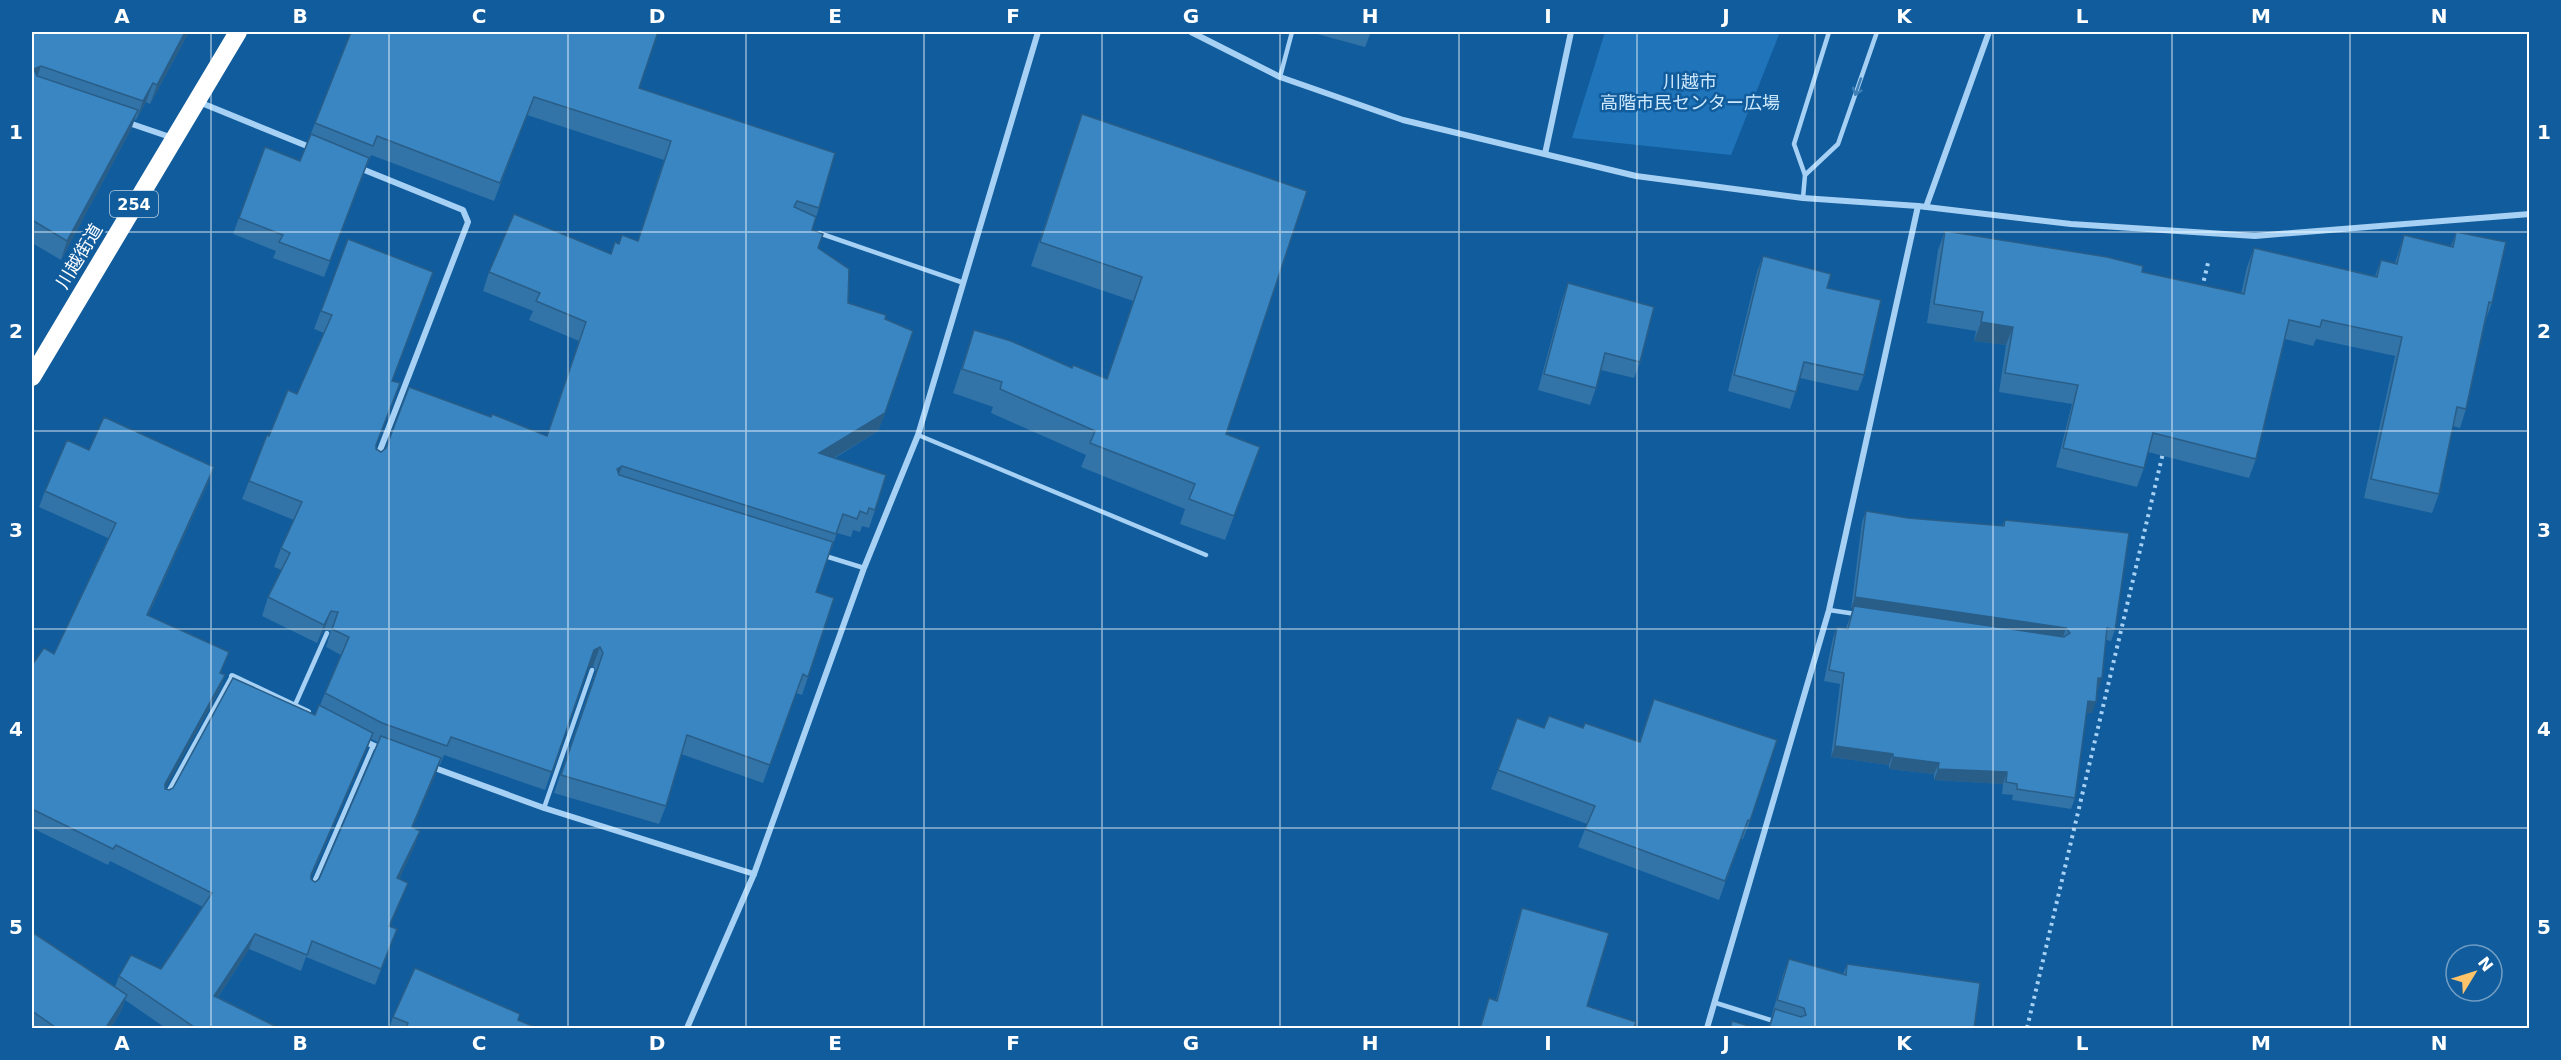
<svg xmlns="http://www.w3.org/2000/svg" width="2561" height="1060" font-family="'DejaVu Sans','Noto Sans JP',sans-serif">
  <rect width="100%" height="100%" fill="#115c9c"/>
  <path fill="#2075ba" d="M1605 32H1780L1731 155 1572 138Z"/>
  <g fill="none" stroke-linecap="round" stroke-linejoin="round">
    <g stroke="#a6d1f4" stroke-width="4" stroke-dasharray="3 4.5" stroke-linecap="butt">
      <path d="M2202 288 2208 263"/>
      <path d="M2027 1028 2163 453"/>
    </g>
    <g stroke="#a6d1f4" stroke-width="4.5">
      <path d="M1280 77 1292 32"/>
      <path d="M1805 175 1838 144 1877 32"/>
      <path d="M1803 198 1805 175 1794 144 1829 32"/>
      <path d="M819 233 961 282"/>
      <path d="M918 435 1206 555"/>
      <path d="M822 555 864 568"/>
      <path d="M1829 610 1856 614"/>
      <path d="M295 705 327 633"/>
      <path d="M167 794 232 676"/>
      <path d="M544 808 592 670"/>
      <path d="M312 887 373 746"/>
      <path d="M1716 1003 1777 1022"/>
    </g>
    <g stroke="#a6d1f4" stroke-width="6">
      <path d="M1191 32 1280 77 1403 120 1636 176 1803 198 1918 206 2071 224 2255 236 2530 214"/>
      <path d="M199 102 312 148"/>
      <path d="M126 122 173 138"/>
      <path d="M1545 154 1571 32"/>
      <path d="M357 167 463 210 468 222 377 458"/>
      <path d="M1926 207 1989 32"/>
      <path d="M232 676 308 712"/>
      <path d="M362 740 383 750"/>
      <path d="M432 767 544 808 754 874"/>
      <path d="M687 1028 754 874 864 568 918 435 1038 32"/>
      <path d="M1707 1028 1829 610 1918 206"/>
    </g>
    <path stroke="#fff" stroke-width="18" d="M32 377 238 32"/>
  </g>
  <g fill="#3273a8" fill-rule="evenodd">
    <path d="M32 32H189L150 104 146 102 136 120 135 119 131 129 61 260 32 243Z"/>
    <path d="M351 32 639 88 819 208 812 230 818 248 848 303 885 319V413L878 431 835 458 875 510 869 528 862 526 860 532 853 530 851 537 837 533 816 592 808 677 802 695 796 693 763 783 681 754 666 806 659 824 554 793 596 671 593 666 588 668 545 790 444 755 440 765 439 764 413 827 420 831 414 847 399 879 408 883 390 926 391 945 375 985 306 957 301 971 249 949 218 997 281 1029H167L125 1000 121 1011 110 1029H32V932L115 987 119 976 161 969 203 907 110 861 108 865 32 828V665L54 654 108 538 39 507 45 491 89 450 214 467 208 483 148 616 221 673 225 675 219 691 165 788 169 790 315 715 320 705 341 655 326 647 331 631 324 630 317 643 262 616 268 597 282 570 274 567 281 548 294 520 242 499 267 435 269 436 297 394 324 333 314 329 348 239 392 381 376 446V449L381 452 491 417 547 436 579 341 529 320 533 311 483 291 489 272 610 254 619 244 638 240 664 160 527 115 494 201 371 155 324 277 273 258 276 251 233 234 265 147 300 161ZM371 739 378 742 319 879 315 882 311 879V878Z"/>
    <path d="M1318 32H1371L1365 47 1317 34Z"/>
    <path d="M1082 114 1226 434 1251 471 1225 540 1180 524 1185 509 1081 467 1086 455 991 413 993 407 953 393 974 330 1072 368 1107 379 1133 301 1031 266Z"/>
    <path d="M1945 231 2142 272 2241 294 2247 267 2254 248 2375 276 2381 260 2395 263 2404 235 2451 246 2456 232 2492 303 2486 319 2466 409 2460 428 2453 426 2439 494 2432 513 2364 498 2395 356 2316 339 2313 346 2285 339 2256 459 2249 478 2148 452 2144 468 2137 487 2056 467 2072 404 1999 392 2006 345 1974 341 1976 331 1927 323 1938 250Z"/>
    <path d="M1763 256 1827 288 1864 375 1858 391 1800 378 1790 409 1728 391 1757 272Z"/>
    <path d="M1568 283 1640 362 1634 378 1601 370 1596 388 1590 405 1538 390 1562 300Z"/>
    <path d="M1866 511 1908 518 2002 526 2005 520 2115 630 2111 641 2106 640 2098 690H2097L2092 713H2086L2075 798 2071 809 2012 800 2013 795 2002 794 2003 784 1934 780V774L1889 769V765L1831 757 1840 684 1824 681 1833 638 1837 627 1846 628 1853 609H1851L1862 522Z"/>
    <path d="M1654 699 1750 821 1743 839H1741L1719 900 1578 847 1587 824 1491 789 1517 718 1544 728H1583L1639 742Z"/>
    <path d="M1522 908 1587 1006 1634 1029H1479L1489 998 1496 1000 1517 923Z"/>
    <path d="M1789 959 1843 974 1847 964 1974 1029H1768L1783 975Z"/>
    <path d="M393 1017 518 1020 540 1029H389Z"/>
  </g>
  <g fill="#295e88">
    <path d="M185 32H189L150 104 157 85Z"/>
    <path d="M41 66 34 85V69Z"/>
    <path d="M153 83 146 102 136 120 143 101Z"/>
    <path d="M138 110 131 129 61 260 67 241Z"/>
    <path d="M1981 322 2013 327 2006 345 1974 341Z"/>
    <path d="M885 413 878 431 812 471 819 453Z"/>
    <path d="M622 466 615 485 617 469Z"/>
    <path d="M214 467 208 483 141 631 147 615Z"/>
    <path d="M1855 597 2066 628 2062 640 1851 609Z"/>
    <path d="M331 611 324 630 317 643 324 625Z"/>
    <path d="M600 647 593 666 588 669 594 650Z"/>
    <path d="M225 675 219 691 159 800 165 784Z"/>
    <path d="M2098 678H2102L2098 690H2094Z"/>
    <path d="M2088 701 2096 702 2092 713H2084Z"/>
    <path d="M373 733 367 749 305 891 311 875Z"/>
    <path d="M1835 746 1893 754 1889 765 1831 757Z"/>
    <path d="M1893 757 1939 763 1934 774 1889 769Z"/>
    <path d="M441 758 436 774 406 843 412 827Z"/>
    <path d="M1938 769 2007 772 2003 784 1934 780Z"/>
    <path d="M420 831 414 847 392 894 397 878Z"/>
    <path d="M408 883 402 899 383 942 389 926Z"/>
    <path d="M397 929 391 945 375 985 381 969Z"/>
    <path d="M255 934 249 949 208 1012 214 996Z"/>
    <path d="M127 995 121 1011 110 1029H105Z"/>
  </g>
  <g fill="#3a86c3" stroke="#295e88" stroke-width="1.5">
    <path d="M32 32H185L157 85 153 83 143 101 41 66 34 69 37 76 138 110 67 241 32 220Z"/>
    <path d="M351 32H658L639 88 835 153 819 208 797 201 794 207 816 217 812 230 823 234 818 248 849 269 848 303 886 315 885 319 913 331 885 413 819 453 886 475 875 510 869 508 867 514 860 511 857 519 843 514 836 534 622 466 617 469 619 475 833 542 816 592 834 598 808 677 803 674 770 765 687 735 666 806 561 775 603 653 600 647 594 650 552 772 451 737 447 746 382 723 325 693 349 637 332 629 338 612 331 611 324 625 268 597 290 553 281 548 302 502 249 481 267 435 269 436 288 390 297 394 332 315 321 311 348 239 433 272 392 381 400 383 376 445V449L381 452 386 448 409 387 491 417 492 414 547 436 586 322 536 301 540 293 489 272 514 214 611 254 615 242 619 244 622 235 638 241 671 141 534 97 500 183 377 136 373 146 315 123Z"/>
    <path d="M1082 114 1307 191 1226 434 1260 447 1234 516 1189 499 1195 484 1090 443 1095 431 1000 389 1002 382 962 369 974 330 1011 341 1072 368 1073 365 1107 379 1142 277 1040 242Z"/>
    <path d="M311 134 369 158 330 261 279 242 283 235 239 218 265 147 300 161Z"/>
    <path d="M1945 231 2107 257 2143 266 2142 272 2244 294 2254 248 2377 277 2381 260 2397 264 2404 235 2453 247 2456 232 2506 242 2492 303 2489 302 2466 409 2457 407 2439 494 2371 479 2402 337 2322 320 2320 327 2289 320 2256 459 2153 433 2144 468 2063 448 2078 385 2005 373 2013 327 1981 322 1983 312 1934 304Z"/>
    <path d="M1763 256 1831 274 1827 288 1881 300 1864 375 1804 362 1796 392 1734 375Z"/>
    <path d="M1568 283 1654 307 1640 362 1605 353 1596 388 1544 374Z"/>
    <path d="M104 417 214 467 147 615 229 652 220 673 225 675 165 784V789L169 790 173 788 233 678 315 715 319 705 373 733 311 875V879L315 882 319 879 381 736 441 758 412 827 420 831 397 878 408 883 389 926 397 929 381 969 312 941 307 955 255 934 214 996 281 1029H197L119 976 131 955 161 969 212 893 116 845 113 849 32 809V665L44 648 54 654 116 523 45 491 67 440 89 450Z"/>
    <path d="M1866 511 1908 518 2004 526 2005 520 2129 533 2115 630 2107 628 2102 678H2098L2096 702 2088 701 2075 798 2017 789V784L2006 782 2007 772 1938 769 1939 763 1893 757V754L1835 746 1844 673 1829 670 1837 627 1848 629 1854 606 2064 637 2070 633 2066 628 1855 597Z"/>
    <path d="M1654 699 1777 740 1750 821 1748 820 1725 881 1585 829 1595 806 1498 770 1517 718 1544 728 1549 716 1583 728 1585 723 1640 742Z"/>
    <path d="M1522 908 1609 933 1587 1006 1636 1022 1634 1029H1480L1489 998 1497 1001Z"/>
    <path d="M32 932 127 995 105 1029H58L32 1011Z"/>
    <path d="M1789 959 1846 975 1847 964 1980 983 1974 1029H1769L1775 1009 1801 1017 1806 1015 1804 1008 1777 1000Z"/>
    <path d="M415 968 520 1014 518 1020 540 1029H406L408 1023 393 1017Z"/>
    <path d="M1732 1021 1759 1029H1730Z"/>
  </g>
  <defs><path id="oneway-shaft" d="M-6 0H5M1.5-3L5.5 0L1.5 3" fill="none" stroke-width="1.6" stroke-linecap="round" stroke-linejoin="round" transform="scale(1.5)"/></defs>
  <use stroke="#3e7fb6" href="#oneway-shaft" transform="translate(1858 87) rotate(109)"/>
  <path fill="none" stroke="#fff" stroke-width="1.5" stroke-opacity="0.55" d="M211 32V1028M389 32V1028M568 32V1028M746 32V1028M924 32V1028M1102 32V1028M1280 32V1028M1459 32V1028M1637 32V1028M1815 32V1028M1993 32V1028M2172 32V1028M2350 32V1028M32 232H2530M32 431H2530M32 629H2530M32 828H2530"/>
  <g text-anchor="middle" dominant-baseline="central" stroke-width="5" stroke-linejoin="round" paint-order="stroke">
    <rect fill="#115c9c" stroke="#b8cee1" stroke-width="1.5" x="110" y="191" width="48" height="26" rx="4.5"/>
    <g font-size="16" font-weight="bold" fill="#fff">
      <text x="134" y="204">254</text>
    </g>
    <g font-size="18" fill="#cee9fe" stroke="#115c9c">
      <text x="1690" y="81">川越市<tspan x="1690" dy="21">高階市民センター広場</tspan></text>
    </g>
    <g font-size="18" fill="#fff" stroke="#115c9c">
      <text transform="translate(79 256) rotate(-59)">川越街道</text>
    </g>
  </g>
  <rect width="2561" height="1060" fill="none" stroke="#115c9c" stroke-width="66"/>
  <g transform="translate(2474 973) rotate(52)"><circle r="28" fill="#115c9c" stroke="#709dc4" stroke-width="1.5"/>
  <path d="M0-4.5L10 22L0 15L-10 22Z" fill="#ffc469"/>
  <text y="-9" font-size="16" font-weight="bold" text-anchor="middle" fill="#ffffff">N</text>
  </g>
  <rect x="33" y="33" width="2495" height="994" fill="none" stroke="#fff" stroke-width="2"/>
  <g font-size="20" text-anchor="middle" font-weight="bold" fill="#fff">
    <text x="122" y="23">A</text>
    <text x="300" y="23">B</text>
    <text x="479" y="23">C</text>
    <text x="657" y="23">D</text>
    <text x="835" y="23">E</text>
    <text x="1013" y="23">F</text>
    <text x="1191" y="23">G</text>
    <text x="1370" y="23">H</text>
    <text x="1548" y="23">I</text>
    <text x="1726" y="23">J</text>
    <text x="1904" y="23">K</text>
    <text x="2082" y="23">L</text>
    <text x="2261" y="23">M</text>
    <text x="2439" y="23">N</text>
    <text x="16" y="139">1</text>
    <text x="2544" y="139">1</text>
    <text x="16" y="338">2</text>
    <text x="2544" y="338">2</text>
    <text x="16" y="537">3</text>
    <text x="2544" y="537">3</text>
    <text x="16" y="736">4</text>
    <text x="2544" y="736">4</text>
    <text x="16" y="934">5</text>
    <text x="2544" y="934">5</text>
    <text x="122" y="1050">A</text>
    <text x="300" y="1050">B</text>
    <text x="479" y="1050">C</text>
    <text x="657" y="1050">D</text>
    <text x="835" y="1050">E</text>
    <text x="1013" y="1050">F</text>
    <text x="1191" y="1050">G</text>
    <text x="1370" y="1050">H</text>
    <text x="1548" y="1050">I</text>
    <text x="1726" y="1050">J</text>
    <text x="1904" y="1050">K</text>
    <text x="2082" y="1050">L</text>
    <text x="2261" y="1050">M</text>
    <text x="2439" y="1050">N</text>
  </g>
</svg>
